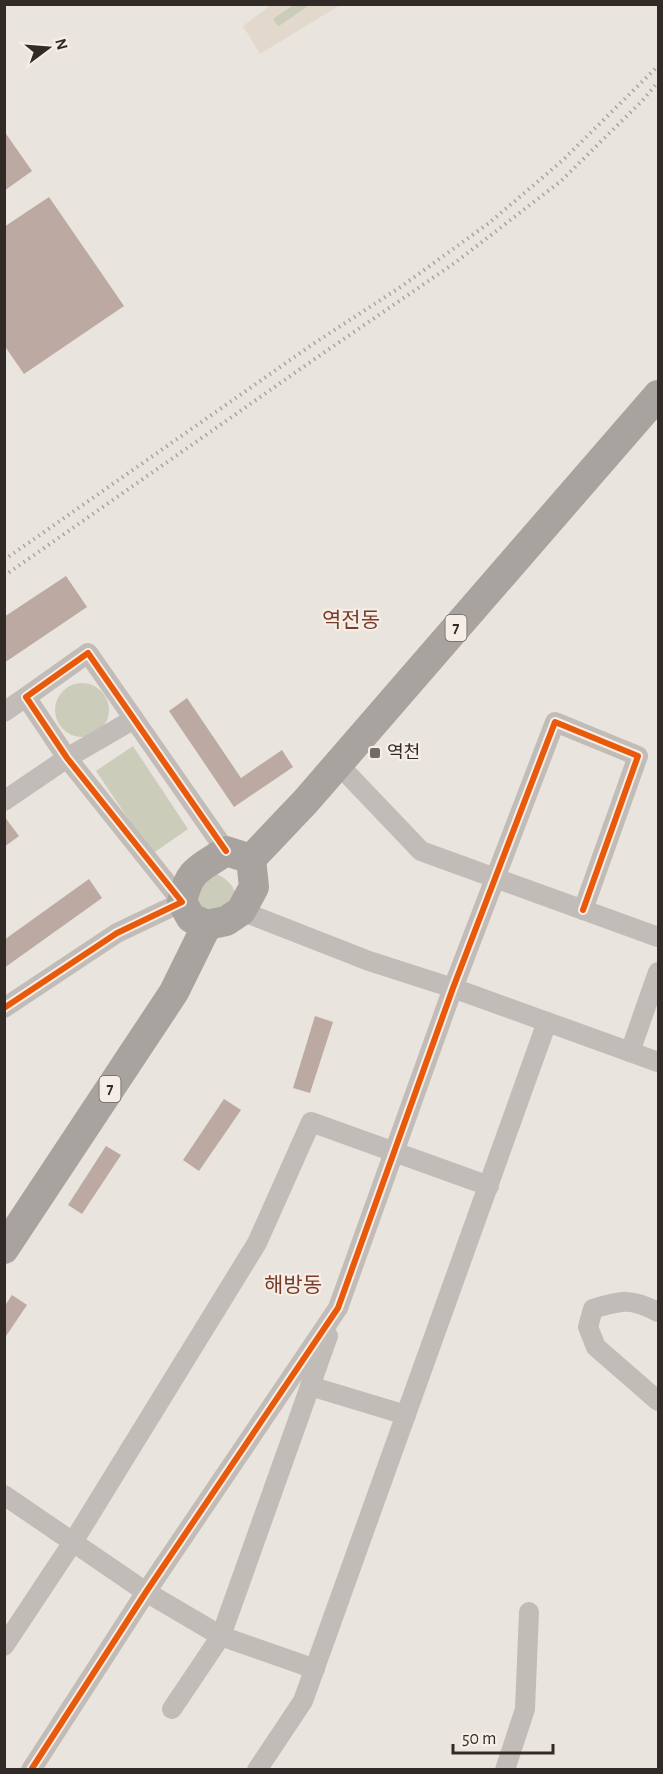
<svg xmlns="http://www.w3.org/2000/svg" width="663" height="1774" font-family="'Alegreya Sans','Noto Sans KR',sans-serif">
  <rect width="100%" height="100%" fill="#eae4de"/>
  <g fill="#cbcdba">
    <path d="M293 5H310L278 27 272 19Z"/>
    <circle cx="82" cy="710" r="27"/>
    <path d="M133 746 188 829 152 854 96 771Z"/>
    <path d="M217 874C227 879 232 884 236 894L216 927 184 893Z"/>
  </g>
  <path fill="#e3d8cc" d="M271 5H293L273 19 278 27 310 5H340L260 54 243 26Z"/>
  <g fill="#bba9a2">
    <path d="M4 131 32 171 4 191Z"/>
    <path d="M49 197 124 306 24 374 4 345V227Z"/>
    <path d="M66 576 87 607 4 663V617Z"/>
    <path d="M187 698 241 778 282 750 293 767 234 807 169 711Z"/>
    <path d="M4 816 19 836 4 847Z"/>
    <path d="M89 879 102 898 4 968V940Z"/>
    <path d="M315 1016 333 1022 310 1093 293 1088Z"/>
    <path d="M224 1099 241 1110 199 1171 183 1160Z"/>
    <path d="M106 1146 121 1155 82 1214 68 1205Z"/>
    <path d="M12 1295 27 1305 4 1339V1307Z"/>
  </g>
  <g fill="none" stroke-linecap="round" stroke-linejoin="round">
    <g stroke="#c2bcb8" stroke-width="20">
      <path d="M4 712 26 697"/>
      <path d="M338 764 421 851 658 937"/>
      <path d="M4 801 67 758 134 719"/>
      <path d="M241 911 369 961 453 988 658 1062"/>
      <path d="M4 1008 117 933 182 902 67 758 26 697 88 653 226 851"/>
      <path d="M630 1052 658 972"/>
      <path d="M658 1312C631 1298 622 1300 593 1309L588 1327 596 1347 658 1401"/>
      <path d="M310 1386 406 1415"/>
      <path d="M4 1495 146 1592 221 1636 315 1669"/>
      <path d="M4 1646 73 1542 257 1243 311 1122 489 1186"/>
      <path d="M172 1709 221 1636 328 1336"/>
      <path d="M31 1770 146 1592 338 1308 453 988 555 722 638 756 583 910"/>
      <path d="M257 1770 303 1701 547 1022"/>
      <path d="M505 1770 525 1709 529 1612"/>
    </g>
    <g stroke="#a8a39e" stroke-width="30">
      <path d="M226 851 251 859 254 887 241 911 226 921 207 925 191 918 182 902C189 869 199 869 226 851Z"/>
      <path d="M251 859 306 801 658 395"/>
      <path d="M4 1249 174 992 207 925"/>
    </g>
    <g stroke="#aaa5a2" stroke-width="4" stroke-dasharray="1.5 4.5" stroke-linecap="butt">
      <path d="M4 560 313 344 402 286 489 223 562 161 658 66"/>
      <path d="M4 576 319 356 456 262 561 181 642 101 658 82"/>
    </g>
    <g stroke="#f6eee6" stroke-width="10">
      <g id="cycleway">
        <path d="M4 1008 117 933 182 902 67 758 26 697 88 653 226 851"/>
        <path d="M31 1770 146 1592 338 1308 453 988 555 722 638 756 583 910"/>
      </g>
    </g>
    <use href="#cycleway" stroke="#e8590c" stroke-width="6"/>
  </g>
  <rect fill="#726b67" stroke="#f6eee6" stroke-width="2" x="369" y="747" width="12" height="12" rx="3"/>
  <g text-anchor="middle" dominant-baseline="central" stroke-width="4.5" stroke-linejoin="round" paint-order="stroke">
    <g fill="#f6eee6" stroke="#6d6560" stroke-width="1.5">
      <rect x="445.5" y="615" width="21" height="26" rx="4.5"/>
      <rect x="99.5" y="1076" width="21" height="26" rx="4.5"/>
    </g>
    <g font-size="16" font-weight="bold" fill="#322a27">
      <text x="456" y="628">7</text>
      <text x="110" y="1089">7</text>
    </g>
    <g font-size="18" fill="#322a27" stroke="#f6eee6" text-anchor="start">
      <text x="387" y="753">역천</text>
    </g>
    <g font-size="21" fill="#773c2a" stroke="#f6eee6">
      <text x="351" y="620">역전동</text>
      <text x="293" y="1285">해방동</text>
    </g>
  </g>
  <rect width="663" height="1774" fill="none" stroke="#322a27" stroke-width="12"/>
  <g transform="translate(48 48) rotate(74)" stroke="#f6eee6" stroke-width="4.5" paint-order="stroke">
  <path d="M0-4.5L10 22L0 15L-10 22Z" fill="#322a27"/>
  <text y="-9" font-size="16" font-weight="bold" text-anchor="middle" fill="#322a27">N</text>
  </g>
  <path d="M453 1744v9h100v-9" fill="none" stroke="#322a27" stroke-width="3"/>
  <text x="462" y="1744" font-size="18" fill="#322a27" stroke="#f6eee6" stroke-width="4.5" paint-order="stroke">50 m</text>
</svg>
